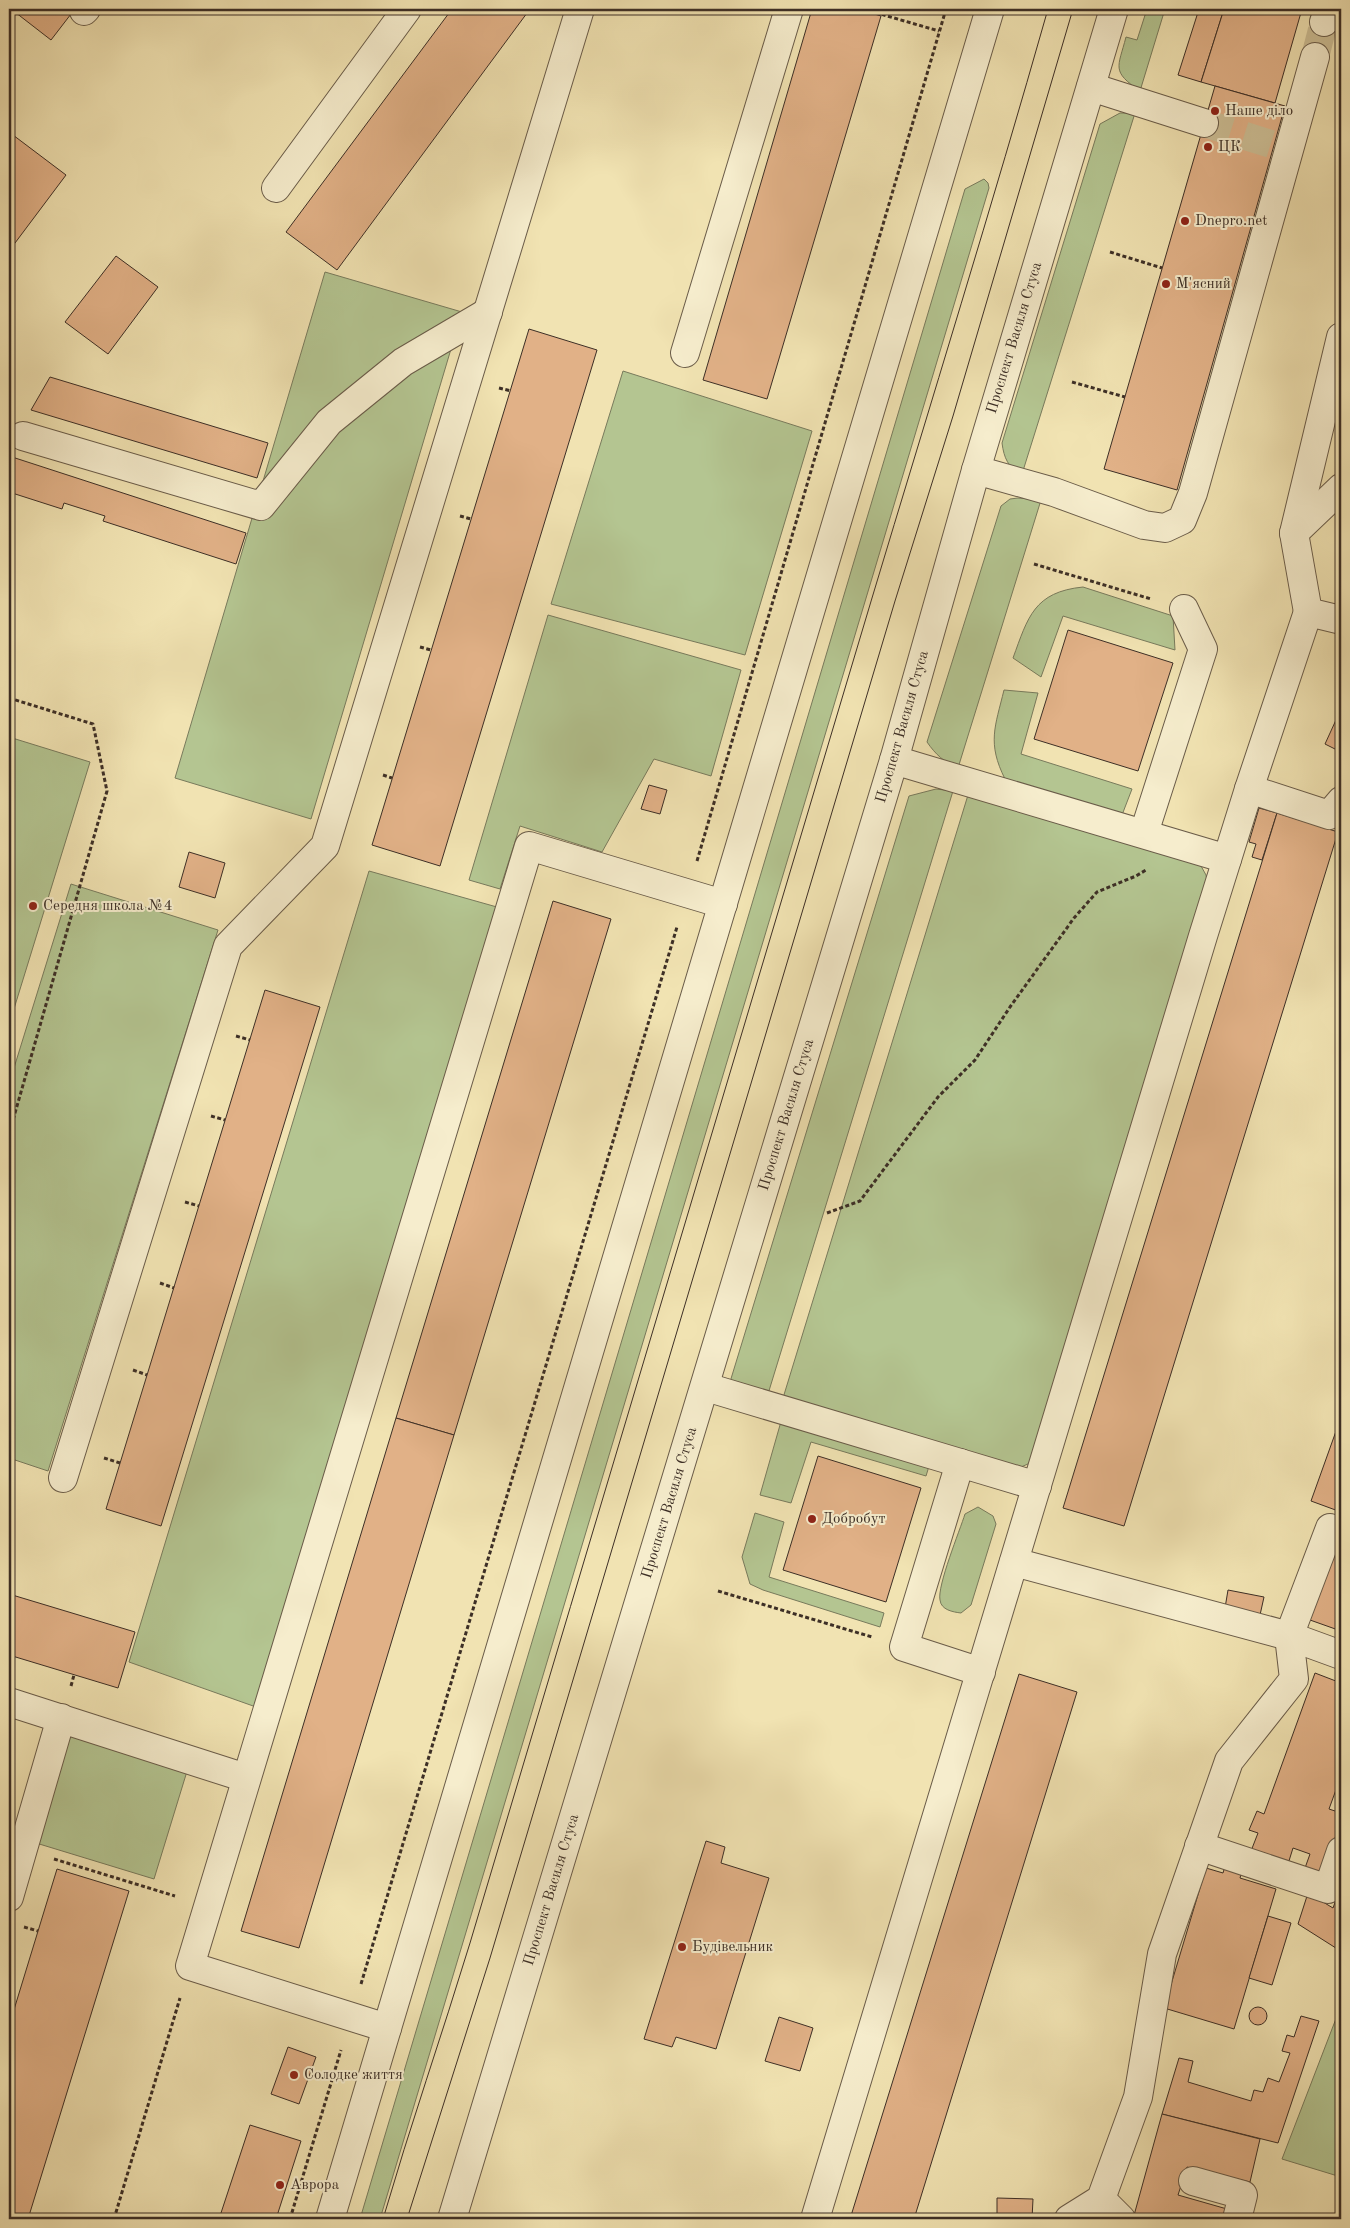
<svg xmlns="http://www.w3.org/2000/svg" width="1350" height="2228" font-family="'Old Standard TT',serif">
  <rect width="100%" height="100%" fill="#f1e3b2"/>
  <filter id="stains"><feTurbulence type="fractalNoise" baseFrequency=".004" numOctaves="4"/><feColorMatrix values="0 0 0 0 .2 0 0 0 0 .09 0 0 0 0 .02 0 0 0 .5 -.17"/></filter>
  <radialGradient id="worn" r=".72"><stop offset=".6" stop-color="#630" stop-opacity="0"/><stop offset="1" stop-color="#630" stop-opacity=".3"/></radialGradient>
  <g fill="#b4c591" stroke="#787a5c">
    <path d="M1147 9H1165L1140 91C1111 71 1118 68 1126 37L1137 40Z"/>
    <path d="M1120 113H1135L1022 474C1008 468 1004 458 1002 443L1100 124Z"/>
    <path d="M984 179 988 183 989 188 380 2219H360L965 189Z"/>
    <path d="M325 272 462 312 311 819 175 778Z"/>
    <path d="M623 371 812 431 745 655 551 604Z"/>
    <path d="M1018 498 1041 500 958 768C944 762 936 755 927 742L1001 506 1010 499Z"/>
    <path d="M1083 587 1173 616 1175 650 1063 616 1041 677 1013 658C1028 617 1034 592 1083 587Z"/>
    <path d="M548 615 741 670 711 776 654 759 602 852 520 826 500 889 469 880Z"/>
    <path d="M1004 690 1038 693 1021 754 1132 789 1122 815 1005 779C987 743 995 727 1004 690Z"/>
    <path d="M9 737 90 762 9 1025Z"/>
    <path d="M936 789 953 791 768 1394 730 1382 909 796Z"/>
    <path d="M968 795 1156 849 1201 866 1206 875 1208 887 1037 1460 1021 1467 783 1398Z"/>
    <path d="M369 871 504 909 256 1707 129 1662Z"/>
    <path d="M71 884 218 930 48 1471 9 1458V1084Z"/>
    <path d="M782 1418 930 1463 926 1476 811 1442 791 1503 760 1495Z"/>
    <path d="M978 1507 993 1516 996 1524 971 1605 961 1613C953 1612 941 1610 940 1600 937 1586 960 1530 965 1514Z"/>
    <path d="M755 1513 784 1522 769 1577 884 1613 880 1627 763 1590 750 1584 742 1557Z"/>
    <path d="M71 1732 188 1768 154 1879 36 1843Z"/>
    <path d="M1337 2016 1341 2017V2177L1282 2159Z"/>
  </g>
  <g fill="#e1b187" stroke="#3d2f26">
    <path d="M11 9H65L71 14 51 40Z"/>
    <path d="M452 9H530L337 270 286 232Z"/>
    <path d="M812 9H858L881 16 767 399 703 380Z"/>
    <path d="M1199 9H1224L1201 82 1178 75Z"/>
    <path d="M1224 9H1302L1275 103 1201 82Z"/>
    <path d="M1215 86 1285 106 1177 490 1104 469Z"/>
    <path d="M9 132 66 175 9 251Z"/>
    <path d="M116 256 158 287 108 354 65 322Z"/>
    <path d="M529 329 597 350 440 866 372 845Z"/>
    <path d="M50 377 268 443 257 478 31 410Z"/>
    <path d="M9 456 246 533 236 564 103 521 105 516 64 503 62 509 9 492Z"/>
    <path d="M1068 630 1173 663 1138 771 1034 739Z"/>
    <path d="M1341 709V752L1325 744Z"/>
    <path d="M649 785 667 790 660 814 641 809Z"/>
    <path d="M1259 808 1277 813 1262 860 1252 857 1256 844 1249 842Z"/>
    <path d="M1277 813 1338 832 1124 1526 1063 1508Z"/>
    <path d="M189 852 225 863 215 898 179 887Z"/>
    <path d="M553 901 611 919 454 1435 396 1418Z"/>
    <path d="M265 990 320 1007 161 1526 106 1509Z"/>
    <path d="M396 1418 454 1435 299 1948 241 1931Z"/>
    <path d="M1340 1420H1341V1512L1311 1501Z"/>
    <path d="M818 1456 921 1488 886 1602 783 1570Z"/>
    <path d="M1334 1550 1341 1553V1631L1310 1620Z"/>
    <path d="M1228 1590 1264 1597 1260 1615 1225 1608Z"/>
    <path d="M9 1594 135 1632 118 1688 9 1655Z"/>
    <path d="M1315 1673 1341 1683V1703L1339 1708 1341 1709V1776L1329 1809 1341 1813V1832L1325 1876 1305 1868 1310 1854 1293 1848 1288 1864 1251 1851 1258 1833 1249 1830 1257 1811 1264 1814Z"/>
    <path d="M1019 1674 1077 1692 914 2219H850Z"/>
    <path d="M706 1841 725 1847 721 1863 769 1878 716 2049 676 2037 672 2047 644 2039Z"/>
    <path d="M1225 1866 1242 1871 1240 1878 1276 1889 1234 2029 1164 2008 1206 1868 1223 1873Z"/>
    <path d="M57 1869 129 1891 28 2219H9V2026Z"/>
    <path d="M1341 1886V1944L1339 1950 1298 1924 1308 1893 1333 1908Z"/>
    <path d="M1268 1916 1291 1923 1272 1985 1249 1978Z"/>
    <circle cx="1258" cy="2016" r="9"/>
    <path d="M1301 2016 1319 2021 1278 2143 1162 2114 1179 2058 1193 2061 1188 2082 1251 2101 1254 2090 1263 2092 1268 2078 1279 2082 1290 2053 1282 2051 1287 2035 1294 2037Z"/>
    <path d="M779 2017 813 2028 800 2071 765 2061Z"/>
    <path d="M288 2047 316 2057 299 2104 271 2094Z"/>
    <path d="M1162 2114 1260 2139 1250 2182 1187 2167 1178 2195 1227 2209 1224 2219H1133Z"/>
    <path d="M250 2125 301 2141 276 2219H219Z"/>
    <path d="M997 2198 1033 2199 1032 2219H997Z"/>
  </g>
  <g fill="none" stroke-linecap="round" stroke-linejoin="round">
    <g stroke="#cdbf96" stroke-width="28" stroke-dasharray="28 14" stroke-linecap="butt">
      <path d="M1315 57 1324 22"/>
      <path d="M1204 123 1274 145"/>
    </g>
    <g stroke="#6a5c49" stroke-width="30">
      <g id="minor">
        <path d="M84 11 86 9"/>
        <path d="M1324 22 1329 9"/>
        <path d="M1091 87 1204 123"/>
        <path d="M276 188 407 9"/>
        <path d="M1341 337 1294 533 1308 612 1341 620"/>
        <path d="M685 353 789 9H787"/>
        <path d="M23 436 261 506 329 422 403 362 488 312"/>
        <path d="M976 470 1054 492 1144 525 1165 528 1182 520 1193 493 1315 57"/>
        <path d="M1294 533 1341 488"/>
        <path d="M894 760 1227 859"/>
        <path d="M1249 789 1329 815 1341 801"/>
        <path d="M1144 833 1203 649 1184 609"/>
        <path d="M706 1387 960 1463"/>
        <path d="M63 1478 228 946 325 846 580 9"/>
        <path d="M1014 1562 1289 1636 1341 1655"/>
        <path d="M981 1672 904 1647 960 1463 1037 1486"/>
        <path d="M9 1702 246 1778"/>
        <path d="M1199 1846 1328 1889 1341 1851"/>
        <path d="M9 1897 61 1718"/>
        <path d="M387 2028 190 1966 529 846 723 904"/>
        <path d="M1193 2181 1243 2195 1237 2219"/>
        <path d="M1101 2199 1121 2219"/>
        <path d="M330 2219 990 9"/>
        <path d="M452 2219 894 760 976 470 1114 9"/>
        <path d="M815 2219 1203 936 1249 789 1308 612"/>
        <path d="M1069 2219 1101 2199 1138 2097 1162 1954 1229 1761 1294 1679 1289 1636 1330 1528 1341 1532"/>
      </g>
    </g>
    <g stroke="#3d2f26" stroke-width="3" stroke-dasharray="4 2.5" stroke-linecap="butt">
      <path d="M863 9 939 31"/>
      <path d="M1110 252 1162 268"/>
      <path d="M1072 382 1125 397"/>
      <path d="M499 388 511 391"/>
      <path d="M460 516 471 519"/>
      <path d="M1034 564 1151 599"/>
      <path d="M420 647 431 650"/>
      <path d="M9 698 93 724 107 791 9 1134"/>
      <path d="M383 775 392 778"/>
      <path d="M697 861 946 9"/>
      <path d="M236 1036 250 1040"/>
      <path d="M211 1116 225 1120"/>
      <path d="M185 1202 199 1206"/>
      <path d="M827 1213 860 1201 938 1097 975 1060 1010 1007 1074 918 1097 892 1136 876 1146 870"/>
      <path d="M160 1283 174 1288"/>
      <path d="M133 1370 147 1375"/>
      <path d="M104 1458 120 1463"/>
      <path d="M718 1591 872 1637"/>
      <path d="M71 1686 74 1675"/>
      <path d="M54 1859 175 1896"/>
      <path d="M24 1927 38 1931"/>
      <path d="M361 1984 677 927"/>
      <path d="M114 2219 180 1998"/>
      <path d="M290 2219 341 2050"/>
    </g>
    <use href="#minor" stroke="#f6edcd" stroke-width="28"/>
    <g stroke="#3d2f26" stroke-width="1">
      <path d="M383 2219C410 2126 442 2035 470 1943 604 1494 738 1046 872 598 931 402 992 206 1048 9"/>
      <path d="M407 2219 490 1958 895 601 953 416 1073 9"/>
    </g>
  </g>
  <g fill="#8f2418" stroke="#f6edcd" stroke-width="2">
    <circle cx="1215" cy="111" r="5"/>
    <circle cx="1208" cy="147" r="5"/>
    <circle cx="1185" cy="221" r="5"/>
    <circle cx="1166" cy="284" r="5"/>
    <circle cx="33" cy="906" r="5"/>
    <circle cx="812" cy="1519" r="5"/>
    <circle cx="682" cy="1947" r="5"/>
    <circle cx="294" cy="2075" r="5"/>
    <circle cx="280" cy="2185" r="5"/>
  </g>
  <g text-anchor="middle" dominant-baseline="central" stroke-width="4" stroke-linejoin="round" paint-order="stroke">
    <g font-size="15" fill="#3d2f26" stroke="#f6edcd" text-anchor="start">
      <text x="1225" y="111">Наше діло</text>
      <text x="1218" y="147">ЦК</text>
      <text x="1195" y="221">Dnepro.net</text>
      <text x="1176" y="284">М'ясний</text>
      <text x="43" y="906">Середня школа №4</text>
      <text x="822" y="1519">Добробут</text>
      <text x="692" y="1947">Будівельник</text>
      <text x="304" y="2075">Солодке життя</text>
      <text x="290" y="2185">Аврора</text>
    </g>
    <g font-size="15" fill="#3d2f26" stroke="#f6edcd">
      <text transform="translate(1015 338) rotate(-73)">Проспект Василя Стуса</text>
      <text transform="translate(903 727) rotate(-74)">Проспект Василя Стуса</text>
      <text transform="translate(787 1115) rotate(-73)">Проспект Василя Стуса</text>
      <text transform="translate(670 1503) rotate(-73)">Проспект Василя Стуса</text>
      <text transform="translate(552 1890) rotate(-73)">Проспект Василя Стуса</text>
    </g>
  </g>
  <rect width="1350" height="2228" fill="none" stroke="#f1e3b2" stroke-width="30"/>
  <rect x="10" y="10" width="1330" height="2208" fill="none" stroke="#3d2f26" stroke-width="2.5"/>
  <rect x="15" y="15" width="1320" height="2198" fill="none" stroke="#3d2f26"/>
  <rect width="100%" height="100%" filter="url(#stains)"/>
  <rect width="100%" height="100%" fill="url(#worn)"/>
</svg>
